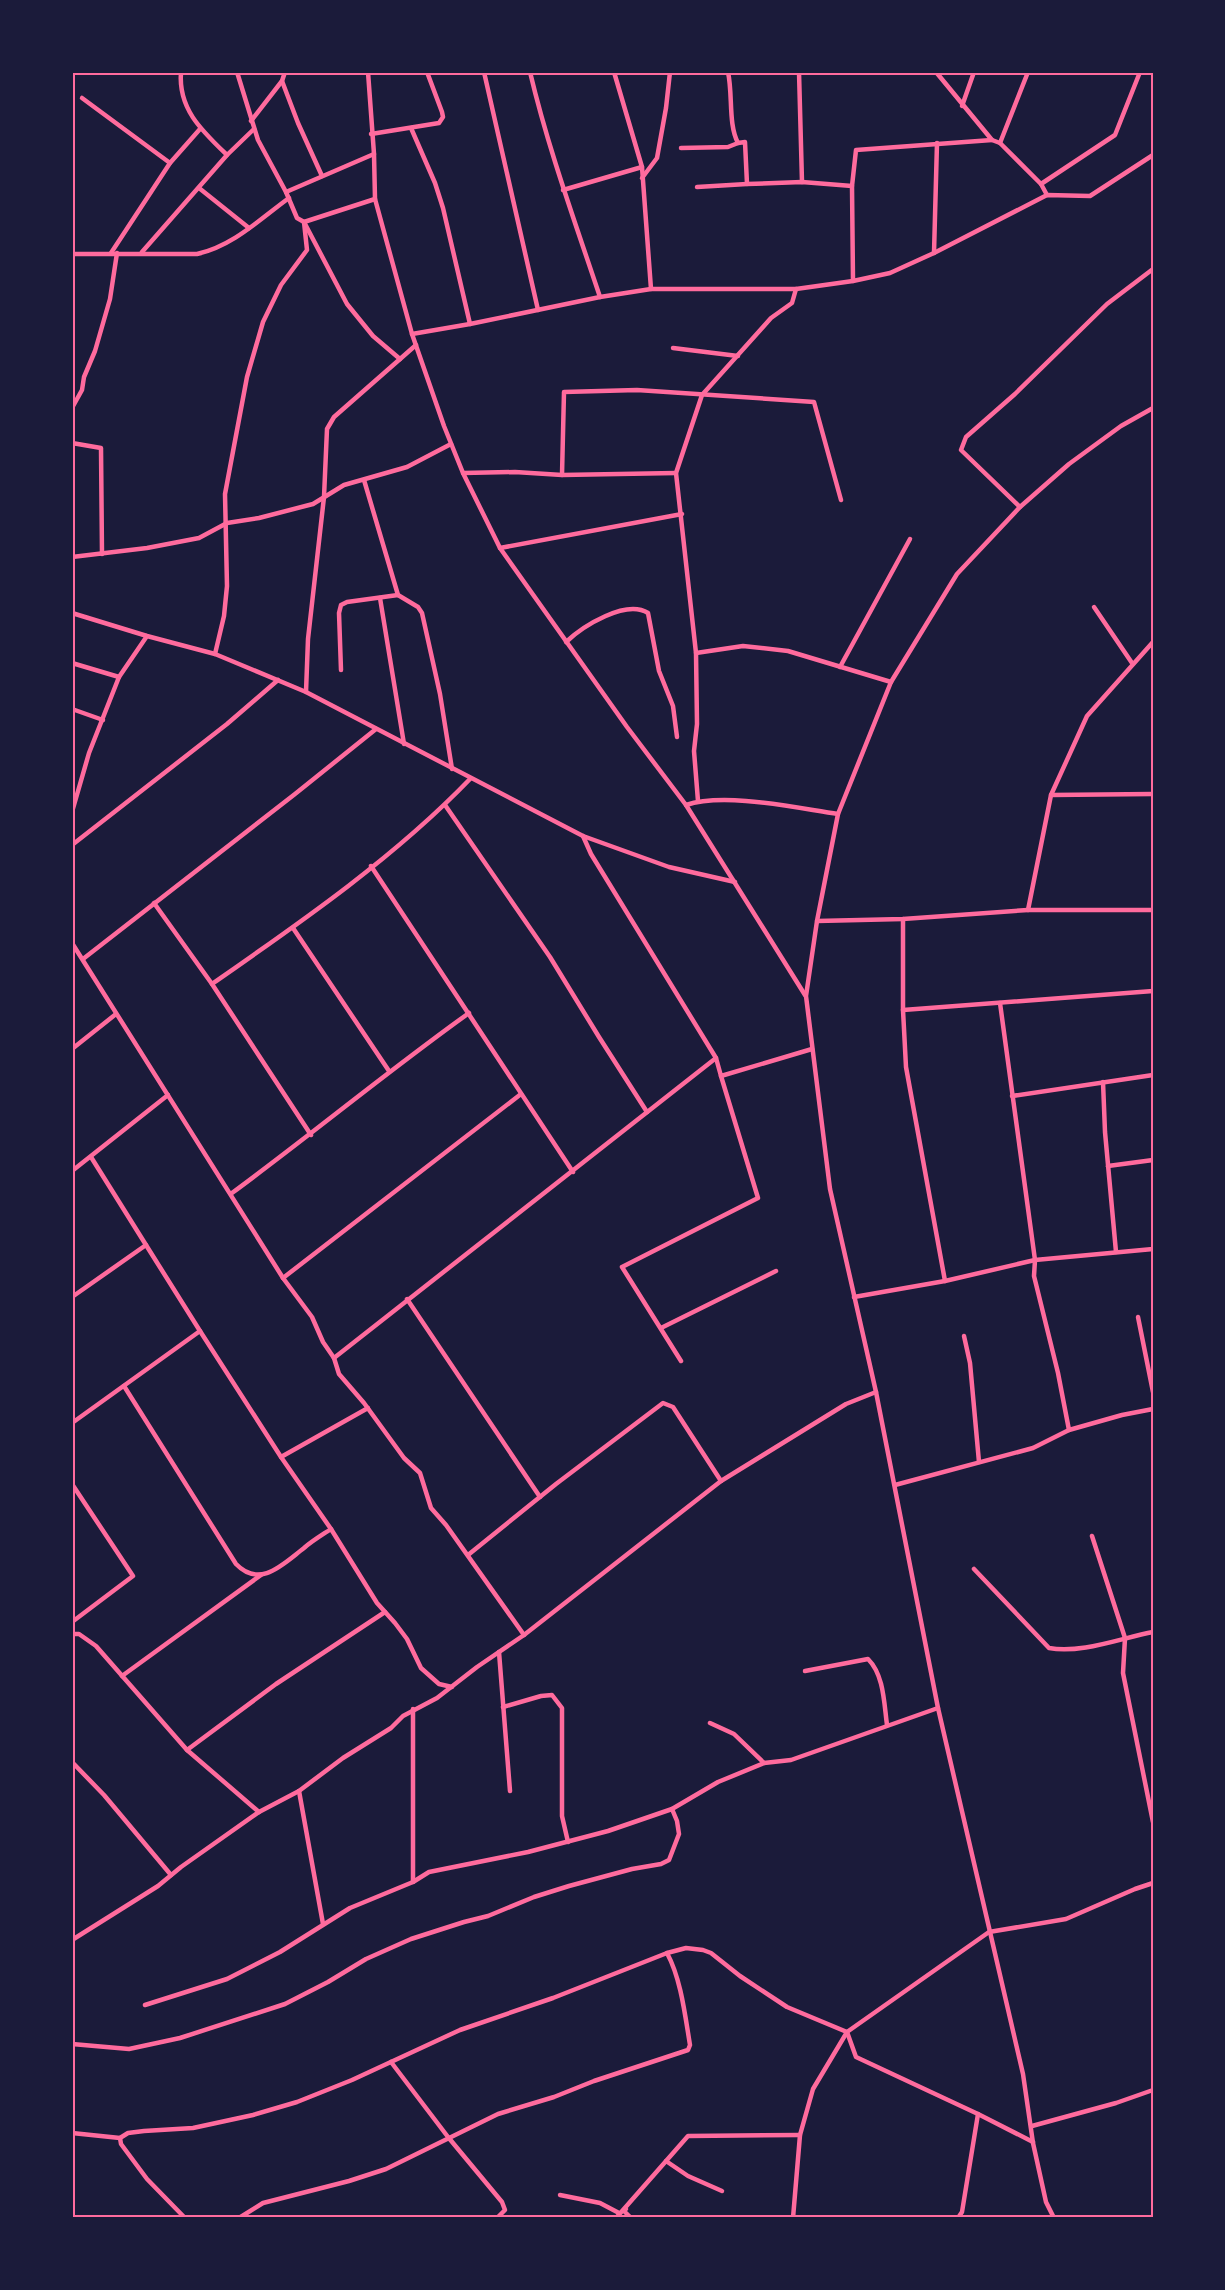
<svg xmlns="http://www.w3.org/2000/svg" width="1225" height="2290" font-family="Karla,sans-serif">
  <rect width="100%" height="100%" fill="#1b1b3a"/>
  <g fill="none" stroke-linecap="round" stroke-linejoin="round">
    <g stroke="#ff6b9d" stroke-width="4.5">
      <path d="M181 72C178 109 202 131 227 155"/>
      <path d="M237 72 258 140 286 192 297 218 304 222 347 304 373 336 400 359"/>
      <path d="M368 72 374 154 375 199 412 334 444 426 463 473 500 548 627 727 686 805 805 995"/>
      <path d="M484 72 538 310"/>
      <path d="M530 72C548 148 575 222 600 297"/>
      <path d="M614 72 642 167 651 289"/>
      <path d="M728 72C733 95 728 124 738 143L745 142 747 184 802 182 852 186"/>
      <path d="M799 72 802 182"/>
      <path d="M936 72 992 140 1000 143 1041 184 1047 195"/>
      <path d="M282 81 298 123 322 176"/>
      <path d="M82 98 170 163"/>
      <path d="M962 106 974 72"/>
      <path d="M251 121 282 81 285 72"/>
      <path d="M411 128 435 183 443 208 470 324"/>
      <path d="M371 134 439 123 443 117 442 112 427 72"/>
      <path d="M1000 143 1028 72"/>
      <path d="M681 148 728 147 738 143"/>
      <path d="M642 178 657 158 666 108 670 72"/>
      <path d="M1041 184 1115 135 1140 72"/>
      <path d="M697 187 747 184"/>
      <path d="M199 188 249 228"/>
      <path d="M563 190 642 167"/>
      <path d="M286 192 374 154"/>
      <path d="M142 252 227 155 254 129"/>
      <path d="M111 253 170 163 200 129"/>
      <path d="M934 253 937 143"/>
      <path d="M72 254H197C233 246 260 219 289 198"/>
      <path d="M853 281 852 186 856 150 992 140"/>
      <path d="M412 334 470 324 600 297 651 289H796L853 281 890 273 934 253 1047 195 1090 196 1153 155"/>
      <path d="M673 348 738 356"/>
      <path d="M72 408 82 390 84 377 95 351 110 299 117 253"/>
      <path d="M72 443 101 448 102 554"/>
      <path d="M463 473 515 472 562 475 676 473"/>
      <path d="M562 475 564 392 637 390 814 402 841 500"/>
      <path d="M364 480 398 595 418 607 422 613 440 694 452 769"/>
      <path d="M1020 507 961 450 966 437 1015 394 1107 304 1153 269"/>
      <path d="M500 548 682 514"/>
      <path d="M72 557 147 548 199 538 227 523 259 518 313 504 344 485 407 467 451 444"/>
      <path d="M380 598 404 744"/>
      <path d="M1094 607 1132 663"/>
      <path d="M72 613 147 636 215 654 306 692 583 836 669 867 735 882"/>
      <path d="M566 642C583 626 626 599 648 613L659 671 673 706 677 737"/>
      <path d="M696 653 743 646 788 651 891 682"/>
      <path d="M215 654 224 616 227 586 225 494 247 377 263 322 281 285 307 250 304 222 375 199"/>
      <path d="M72 663 119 677"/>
      <path d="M840 667 910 539"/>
      <path d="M341 670 339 613 341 605 347 602 398 595"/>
      <path d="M306 692 308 639 324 497 327 429 334 417 416 345"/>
      <path d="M72 709 103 720"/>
      <path d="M1051 795 1153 794"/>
      <path d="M698 801 694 751 697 724 696 653 676 473 702 395 771 318 792 303 796 289"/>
      <path d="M445 805 550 957 599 1037 647 1112"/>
      <path d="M686 805C725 792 796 808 838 814"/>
      <path d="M72 812 89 753 119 677 147 636"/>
      <path d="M72 845 227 724 278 680"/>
      <path d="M371 866 573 1172"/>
      <path d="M154 903 212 984 311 1135"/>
      <path d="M1028 910 1051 795 1087 716 1153 642"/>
      <path d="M903 919V1010L906 1067 945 1281"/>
      <path d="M817 921 903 919 1028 910H1153"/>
      <path d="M293 928 389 1071"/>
      <path d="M72 943 283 1278 312 1317 323 1342 334 1358 339 1374 364 1403 404 1458 420 1473 431 1508 446 1525 524 1635"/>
      <path d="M83 959 295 794 376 729"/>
      <path d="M212 984C301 922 395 857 470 779"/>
      <path d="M1000 1003 1035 1260 1034 1276 1058 1373 1069 1430"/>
      <path d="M903 1010 1153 991"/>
      <path d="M72 1049 116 1014"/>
      <path d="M716 1058 721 1076 812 1049"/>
      <path d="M1103 1082 1105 1132 1116 1252"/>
      <path d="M1012 1096 1153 1075"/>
      <path d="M1108 1166 1153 1160"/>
      <path d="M72 1171 168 1095"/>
      <path d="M232 1193C312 1134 388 1071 469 1013"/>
      <path d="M283 1278 521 1094"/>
      <path d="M72 1297 146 1245 91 1157"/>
      <path d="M854 1297 945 1281 1035 1260 1153 1249"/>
      <path d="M407 1299 540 1497"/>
      <path d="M1138 1317 1153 1392"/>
      <path d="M661 1328 776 1271"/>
      <path d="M200 1331 281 1457 331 1529"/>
      <path d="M964 1336 970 1363 979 1462"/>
      <path d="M334 1358 716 1058 591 854 583 836"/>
      <path d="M681 1361 622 1267 758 1198 721 1076"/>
      <path d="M124 1386 236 1564C260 1589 283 1564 304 1548 312 1541 322 1535 331 1529L377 1603 395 1623 407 1639 421 1668 439 1684 452 1687"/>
      <path d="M72 1423 200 1331 146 1245"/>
      <path d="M281 1457 368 1408"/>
      <path d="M72 1484 133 1576 72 1622"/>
      <path d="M895 1485 1033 1448 1069 1430 1122 1415 1153 1409"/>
      <path d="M1092 1536 1125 1638 1123 1673 1153 1822"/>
      <path d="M468 1555 556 1484 663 1403 673 1407 721 1481"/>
      <path d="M974 1569 1049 1648C1081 1654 1121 1638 1153 1632"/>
      <path d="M72 1634H79L96 1646 187 1750 259 1812"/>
      <path d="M499 1652 510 1791"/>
      <path d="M805 1671 868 1659C884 1675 884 1703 887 1725"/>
      <path d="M122 1676 261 1575"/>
      <path d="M503 1707 541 1696 552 1695 562 1708V1816L568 1842"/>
      <path d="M710 1723 734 1734 764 1763"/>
      <path d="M187 1750 276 1684 385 1612"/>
      <path d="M72 1762 104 1795 171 1875"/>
      <path d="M299 1791 323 1924"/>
      <path d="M413 1882V1709"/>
      <path d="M72 1940 158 1886 181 1867 259 1812 299 1791 343 1758 391 1728 403 1716 437 1698 477 1667 524 1635 721 1481 846 1404 876 1392"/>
      <path d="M145 2005 227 1979 280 1952 350 1908 413 1882 429 1872 528 1852 608 1831 672 1809 718 1782 764 1763 791 1760 938 1708"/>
      <path d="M72 2044 129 2049 180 2038 285 2004 328 1982 366 1959 411 1939 464 1922 488 1916 534 1897 569 1886 632 1869 661 1864 669 1860 679 1834 677 1821 672 1809"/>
      <path d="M391 2062 448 2137 502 2202 505 2210 497 2218"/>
      <path d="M1032 2126 1116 2103 1153 2090"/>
      <path d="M72 2133 120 2138 128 2133 144 2131 193 2128 253 2115 297 2102 352 2080 460 2030 553 1998 667 1953 686 1948 703 1950 711 1953 740 1976 787 2007 847 2032 856 2057 978 2114 1033 2142"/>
      <path d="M120 2138 121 2144 147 2179 185 2218"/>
      <path d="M666 2161 688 2176 722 2191"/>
      <path d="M560 2195 600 2203 619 2213"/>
      <path d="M626 2209 624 2211 631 2218"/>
      <path d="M239 2218 263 2203 349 2181 386 2169 498 2114 554 2097 594 2081 688 2050 690 2045C685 2015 681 1979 667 1953"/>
      <path d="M616 2218 688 2136 800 2135"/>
      <path d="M793 2218 800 2135 813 2089 847 2032 989 1932 1066 1919 1135 1889 1153 1883"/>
      <path d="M958 2218 962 2212 978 2114"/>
      <path d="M1054 2218 1046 2202 1033 2143 1023 2074 938 1708 876 1392 830 1189 806 996 817 921 838 814 891 682 957 574 1020 507 1069 464 1121 426 1153 408"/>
    </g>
  </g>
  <rect width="1225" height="2290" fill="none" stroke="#1b1b3a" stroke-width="147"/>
  <rect x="74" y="74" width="1078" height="2142" fill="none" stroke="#ff6b9d" stroke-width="2"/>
</svg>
